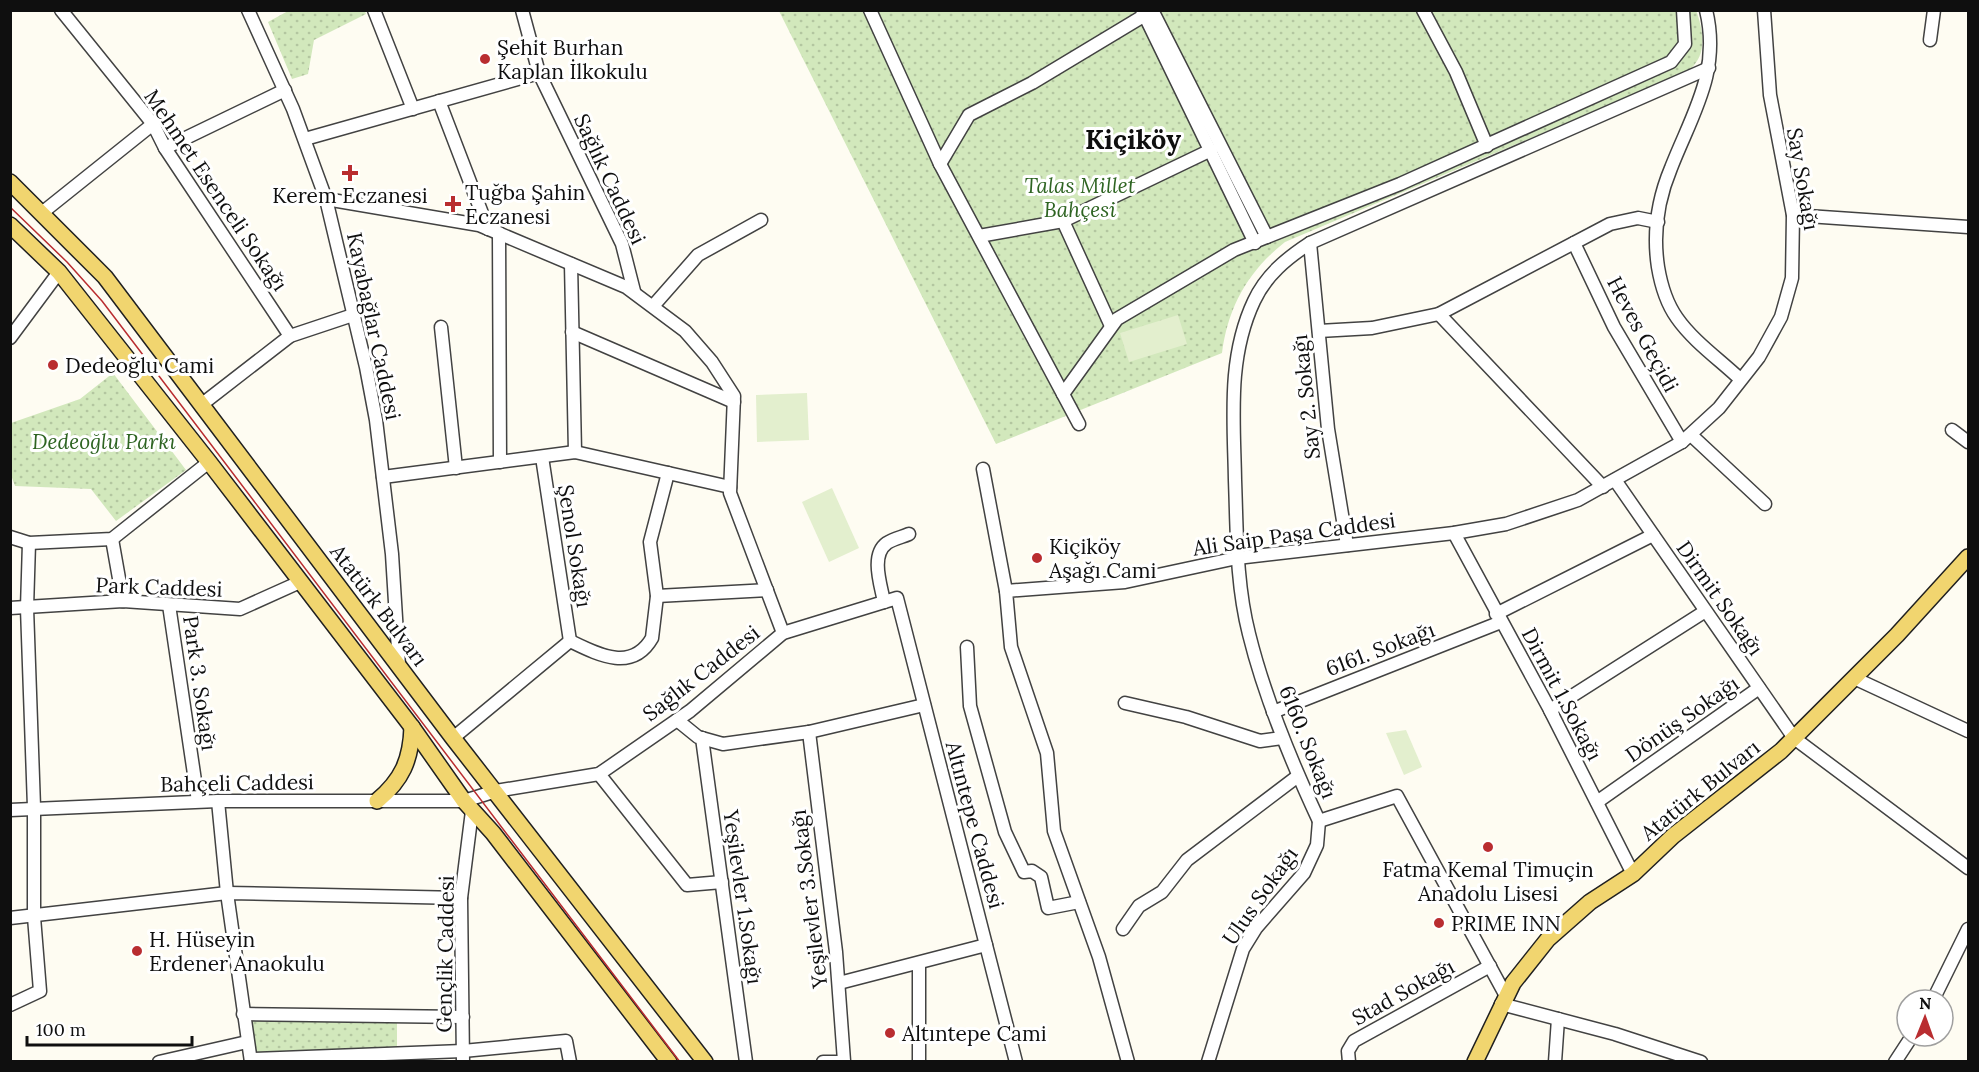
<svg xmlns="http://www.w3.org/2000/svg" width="1979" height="1072" font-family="Lora,serif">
  <defs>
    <pattern id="park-dots" width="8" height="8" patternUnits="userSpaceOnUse" patternTransform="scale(1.5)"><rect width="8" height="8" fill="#d2e8bc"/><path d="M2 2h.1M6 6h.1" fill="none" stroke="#b3c6a0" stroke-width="1.8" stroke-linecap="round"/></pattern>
  </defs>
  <rect width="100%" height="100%" fill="#fefcf2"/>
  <g fill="url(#park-dots)">
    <path d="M1696 10C1704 33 1708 56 1687 72L1285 242C1248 271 1228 307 1222 353L996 444 779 11Z"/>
    <path d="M365 11 366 14 314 40 308 74 292 79 268 22 288 11Z"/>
    <path d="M113 373 186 470 116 521 91 489 15 486 11 475V423L80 399Z"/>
    <path d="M252 1019 397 1021V1054L254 1059Z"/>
  </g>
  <g fill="#e3efce">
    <path d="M1178 315 1187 344 1129 362 1120 333Z"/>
    <path d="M807 393 809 440 757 442 756 395Z"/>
    <path d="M832 488 859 548 829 562 802 502Z"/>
    <path d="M1406 730 1422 767 1404 775 1386 733Z"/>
  </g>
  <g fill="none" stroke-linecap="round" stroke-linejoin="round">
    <g stroke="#424242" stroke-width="15">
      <g id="minor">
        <path d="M61 10 153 124 165 148 290 336"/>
        <path d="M248 10 293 109 326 199 366 367 376 420 392 554 399 666"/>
        <path d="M374 10 413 109"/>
        <path d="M522 10 539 73 622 244 634 291"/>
        <path d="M870 10 940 164 1079 424"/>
        <path d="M1142 10 1255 243"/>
        <path d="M1152 10 1267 237"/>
        <path d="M1423 10 1456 72 1487 146"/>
        <path d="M1706 10C1721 72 1692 114 1671 168 1658 199 1653 234 1658 267 1661 285 1667 304 1677 318 1693 341 1720 360 1740 379"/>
        <path d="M1930 40 1934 10"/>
        <path d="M439 101 488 229"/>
        <path d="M305 139 539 73"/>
        <path d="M165 148 285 90"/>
        <path d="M940 164 969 115 1032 83 1145 15"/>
        <path d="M326 199 479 225 626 287 685 331 712 362 734 396 730 493 783 633"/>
        <path d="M43 212 153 124"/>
        <path d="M1793 215 1968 227"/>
        <path d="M499 233 500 462"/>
        <path d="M979 236 1063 221"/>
        <path d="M1310 243 1328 429 1347 545"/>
        <path d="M1574 243 1614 327 1682 442"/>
        <path d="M571 264 575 452"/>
        <path d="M654 305 698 255 761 220"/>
        <path d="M1439 314 1603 487"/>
        <path d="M1111 326 1063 221 1211 150"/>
        <path d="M441 327 456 468"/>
        <path d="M1319 331 1372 328 1439 314 1610 224 1638 218 1658 222"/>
        <path d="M572 332 734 402"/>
        <path d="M10 338 59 272"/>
        <path d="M1063 394 1117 319 1234 250 1400 184 1671 62 1685 44 1683 10"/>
        <path d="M201 405 290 336 353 315"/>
        <path d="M1952 430 1968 442"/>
        <path d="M1691 435 1765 504"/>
        <path d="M542 457 570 641"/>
        <path d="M983 469 1006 591"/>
        <path d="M383 477 575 452 730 487"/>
        <path d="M1615 480 1794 738 1968 868"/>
        <path d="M1454 533 1550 710 1633 874"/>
        <path d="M10 537 29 543 112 539 209 462"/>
        <path d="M112 539 123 601"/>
        <path d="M657 596 767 590"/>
        <path d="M884 602C881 585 870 555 887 543 893 539 902 537 909 534"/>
        <path d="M169 605 198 801"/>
        <path d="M10 608 123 601 240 609 300 582"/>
        <path d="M1496 614 1653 535"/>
        <path d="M570 641C597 654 632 673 652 638L657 596 650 542 668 473"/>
        <path d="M967 647 970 706 1005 832 1024 872 1032 871 1041 877 1048 908 1079 902"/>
        <path d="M1854 678 1968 731"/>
        <path d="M1125 703 1186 717 1260 741 1282 738"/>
        <path d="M1273 712 1501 622"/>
        <path d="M1553 715 1550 710 1704 612"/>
        <path d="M677 720 698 737 723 744 809 732 924 705"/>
        <path d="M809 732 836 952 844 1061"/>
        <path d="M453 738 570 641"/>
        <path d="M702 738 746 1062"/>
        <path d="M599 774 687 885 722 882"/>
        <path d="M218 801 227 893 251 1062"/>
        <path d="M1597 802 1759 688"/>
        <path d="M10 810 218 801H464L496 791 599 774 690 711 783 633 897 598 1016 1062"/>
        <path d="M10 918 227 893 461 898"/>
        <path d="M1123 929 1139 906 1162 892 1187 860 1298 776"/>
        <path d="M919 963V1062"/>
        <path d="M839 983 986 945"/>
        <path d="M1506 996 1397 796 1319 821C1291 761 1265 699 1249 634 1236 583 1237 532 1235 480 1234 420 1227 358 1254 301 1266 275 1287 258 1310 243L1709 68"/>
        <path d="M1933 1000 1968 929"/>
        <path d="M1501 1004 1615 1034 1701 1062"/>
        <path d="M10 1005 40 991 34 917V807L27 608 29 543"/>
        <path d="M243 1014 463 1017"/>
        <path d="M251 1059 463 1051 566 1041 570 1062"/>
        <path d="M159 1062 247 1042"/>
        <path d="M463 1062 461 898 472 811"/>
        <path d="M823 1062H844"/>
        <path d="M1128 1062 1099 957 1054 831 1047 753 1011 647 1006 591 1125 582 1237 558 1454 533 1506 524 1578 500 1682 442 1719 408 1759 357 1781 317 1792 278 1793 215 1770 95 1764 10"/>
        <path d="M1208 1062 1243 949 1256 928 1304 873 1317 845 1319 821"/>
        <path d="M1349 1062 1348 1051 1354 1041 1490 966"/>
        <path d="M1555 1062 1558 1019"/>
        <path d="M1895 1062 1912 1036"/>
      </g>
    </g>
    <g stroke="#202020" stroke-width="18">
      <g id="major">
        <path d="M10 182 105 277 453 738 705 1062"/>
        <path d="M10 225 59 272 209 462 412 727 464 801 493 833 669 1062"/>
        <path d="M377 801C402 780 411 760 412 727"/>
        <path d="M1475 1062 1513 983 1548 939 1590 902 1633 874 1673 836 1781 751 1897 635 1968 557"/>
      </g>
    </g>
    <use href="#minor" stroke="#fff" stroke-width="12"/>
    <use href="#major" stroke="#f1d56f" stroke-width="15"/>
    <path stroke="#b92d30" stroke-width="1.5" d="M10 207 67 262 102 301 680 1062"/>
  </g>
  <g fill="#b92d30" stroke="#fff" stroke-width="2">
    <circle cx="485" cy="59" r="6"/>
    <path d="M347 164h6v6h6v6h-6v6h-6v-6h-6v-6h6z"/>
    <path d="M450 195h6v6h6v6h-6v6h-6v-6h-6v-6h6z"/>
    <circle cx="53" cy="365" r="6"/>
    <circle cx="1037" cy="558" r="6"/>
    <circle cx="1488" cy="847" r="6"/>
    <circle cx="1439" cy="923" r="6"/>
    <circle cx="137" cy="951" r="6"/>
    <circle cx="890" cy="1033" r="6"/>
  </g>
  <g text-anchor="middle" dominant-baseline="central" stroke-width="6" stroke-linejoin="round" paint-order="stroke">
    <g font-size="21" fill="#0f0f0f" stroke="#fff" text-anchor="start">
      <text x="497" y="47">Şehit Burhan<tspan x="497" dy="24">Kaplan İlkokulu</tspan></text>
      <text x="465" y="192">Tuğba Şahin<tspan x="465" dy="24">Eczanesi</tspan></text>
      <text x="350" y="195" text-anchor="middle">Kerem Eczanesi</text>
      <text x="65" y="365">Dedeoğlu Cami</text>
      <text x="1049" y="546">Kiçiköy<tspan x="1049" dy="24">Aşağı Cami</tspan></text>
      <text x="1488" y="869" text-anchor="middle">Fatma Kemal Timuçin<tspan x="1488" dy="24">Anadolu Lisesi</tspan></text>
      <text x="1451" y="923">PRIME INN</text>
      <text x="149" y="939">H. Hüseyin<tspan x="149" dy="24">Erdener Anaokulu</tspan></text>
      <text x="902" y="1033">Altıntepe Cami</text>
    </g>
    <g font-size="21" fill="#0f0f0f" stroke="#fff">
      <text transform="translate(610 179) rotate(65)">Sağlık Caddesi</text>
      <text transform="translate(1803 179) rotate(80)">Say Sokağı</text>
      <text transform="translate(216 190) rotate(56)">Mehmet Esenceli Sokağı</text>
      <text transform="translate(374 326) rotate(78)">Kayabağlar Caddesi</text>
      <text transform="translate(1643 334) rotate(62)">Heves Geçidi</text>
      <text transform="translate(1306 397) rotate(-96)">Say 2. Sokağı</text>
      <text transform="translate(1294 534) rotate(-8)">Ali Saip Paşa Caddesi</text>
      <text transform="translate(575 546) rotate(81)">Şenol Sokağı</text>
      <text transform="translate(159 587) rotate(2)">Park Caddesi</text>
      <text transform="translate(1720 598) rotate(55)">Dirmit Sokağı</text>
      <text transform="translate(379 605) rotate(53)">Atatürk Bulvarı</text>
      <text transform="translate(1380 649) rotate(-21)">6161. Sokağı</text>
      <text transform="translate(701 673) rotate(-38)">Sağlık Caddesi</text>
      <text transform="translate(200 683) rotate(82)">Park 3. Sokağı</text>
      <text transform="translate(1562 694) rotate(62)">Dirmit 1.Sokağı</text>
      <text transform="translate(1682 719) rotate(-35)">Dönüş Sokağı</text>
      <text transform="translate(1308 742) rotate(68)">6160. Sokağı</text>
      <text transform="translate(237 783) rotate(-1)">Bahçeli Caddesi</text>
      <text transform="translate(1700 790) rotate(-39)">Atatürk Bulvarı</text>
      <text transform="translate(975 825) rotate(75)">Altıntepe Caddesi</text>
      <text transform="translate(1260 896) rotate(-55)">Ulus Sokağı</text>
      <text transform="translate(743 897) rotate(82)">Yeşilevler 1.Sokağı</text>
      <text transform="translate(809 899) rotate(-97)">Yeşilevler 3.Sokağı</text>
      <text transform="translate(445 954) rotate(-89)">Gençlik Caddesi</text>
      <text transform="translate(1403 992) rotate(-29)">Stad Sokağı</text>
    </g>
    <g font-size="21" font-style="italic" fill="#2e6422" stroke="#fff">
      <text x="1080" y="185">Talas Millet<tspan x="1080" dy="24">Bahçesi</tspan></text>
      <text x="104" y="441">Dedeoğlu Parkı</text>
    </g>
    <g font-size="27" font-weight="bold" fill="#0f0f0f" stroke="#fff">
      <text x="1133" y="139">Kiçiköy</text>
    </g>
  </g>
  <rect width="1979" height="1072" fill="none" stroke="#0f0f0f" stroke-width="24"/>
  <g transform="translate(1925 1018) rotate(1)"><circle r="28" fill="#ffffff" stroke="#9f9f9f" stroke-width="1.5"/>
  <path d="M0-4.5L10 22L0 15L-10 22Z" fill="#b92d30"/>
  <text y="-9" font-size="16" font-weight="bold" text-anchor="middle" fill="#0f0f0f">N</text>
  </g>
  <path d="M27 1036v9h165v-9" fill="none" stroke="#0f0f0f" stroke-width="3"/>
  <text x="36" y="1036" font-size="18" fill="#0f0f0f" stroke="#ffffff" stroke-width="4.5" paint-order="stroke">100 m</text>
</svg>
